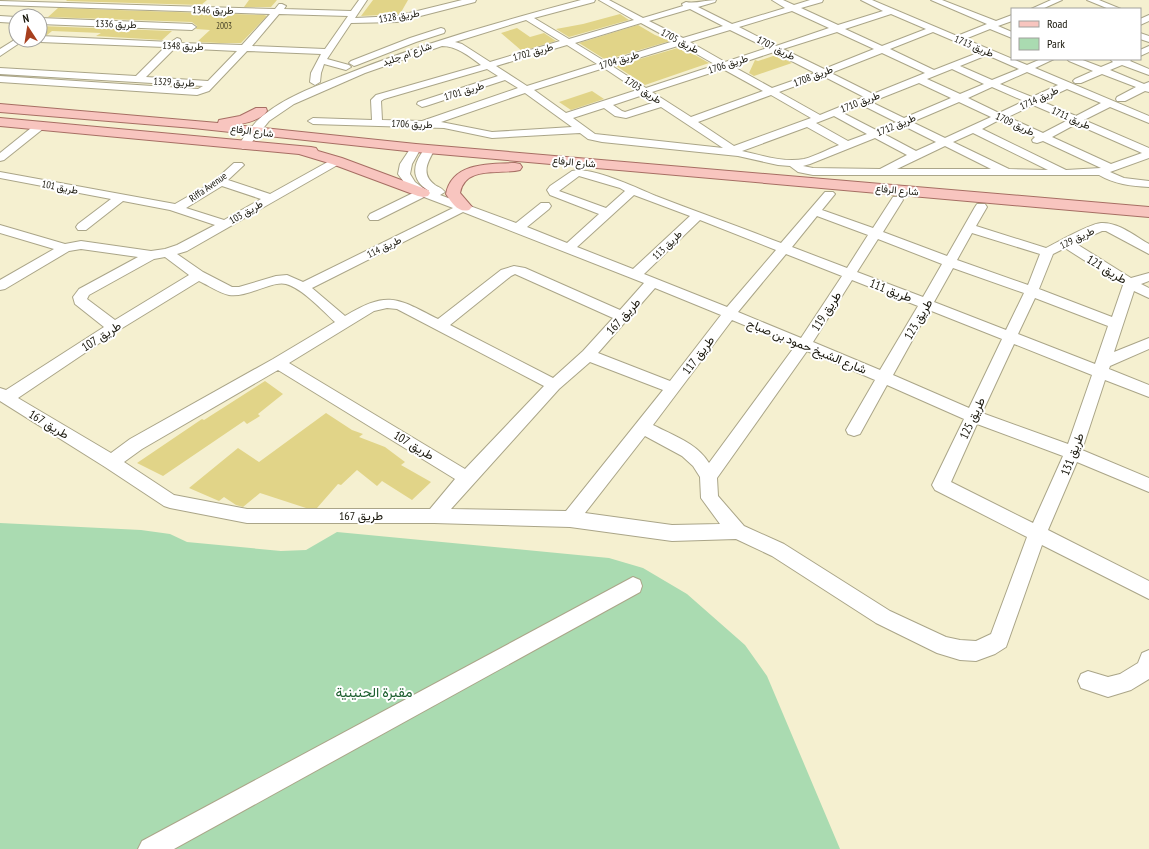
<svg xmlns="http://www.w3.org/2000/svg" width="1149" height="849" font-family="'PT Sans Narrow',Vazirmatn,sans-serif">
  <rect width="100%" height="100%" fill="#f5f0d0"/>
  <path fill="#aadbb1" d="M0 523 141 530 170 534 187 542 281 551 306 550 337 532 609 558 643 568 687 594 745 645 767 676 840 849H0Z"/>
  <g fill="#e1d488">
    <path d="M67 0H207L201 5 66 1Z"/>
    <path d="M249 0H277L271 7H244Z"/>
    <path d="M373 0H408L400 14 361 16Z"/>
    <path d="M58 8 264 15 267 16 241 43H220L197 42 210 30 196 29 197 26 192 22 48 17Z"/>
    <path d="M620 14 629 20 569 37 556 29 583 24Z"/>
    <path d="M638 25 655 35 670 41 606 60 579 43Z"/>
    <path d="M40 26 172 31 162 40 96 36 101 33 52 31 47 35H40Z"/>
    <path d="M517 28 530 37 544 33 556 41 522 51 501 33Z"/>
    <path d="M681 47 709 63 645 85 616 66Z"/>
    <path d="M776 55 792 63 754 76 749 73 755 60 758 61Z"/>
    <path d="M592 91 604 99 571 110 559 102Z"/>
    <path d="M265 381 283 394 258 414 260 416 247 424 244 421 163 476 137 463 202 419 204 420Z"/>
    <path d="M326 413 352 430 363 434 359 437 385 447 405 462 401 465 431 482 412 500 382 481 377 486 357 470 341 485 338 484 317 508H306L260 493 243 507 236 505 224 497 219 501 189 488 238 448 259 462Z"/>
  </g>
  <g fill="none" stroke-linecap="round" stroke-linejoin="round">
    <g stroke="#aaa588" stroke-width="2">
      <g id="minor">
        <path d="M359 0H367L355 18 397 16 462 0H476L475 2 397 22 351 23 327 59 349 65 351 67 346 70 324 64 321 73 320 82 315 85 310 82 311 73 321 54 247 51 209 91 197 95 0 82V76L198 89 203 86 0 74V68L136 76 165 47 40 42 36 40H40V36L171 42 177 38 180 39 181 41 180 43 242 45 270 14 0 5V1L275 9 279 4H282L286 6 284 9 351 11ZM279 14 348 16 325 49 252 46ZM175 48 237 51 208 81 146 77Z"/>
        <path d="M581 0H595L594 2 534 18 569 39 634 20 599 0H609L643 18 683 6 682 4 686 2C695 4 706 0 716 0L715 2 698 7 732 24 785 8 772 0H783L794 5 810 0H823L822 2 801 8 838 25 883 11 861 0H872L957 36 987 24 931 0H942L996 21 1012 15V21L998 26 1012 32V38L990 29 965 39 1027 65 1041 59H1054L1035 68 1149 116V123L1110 107 1084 120 1149 148V158L1110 172 1124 178 1149 181V187C1131 186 1114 184 1099 175H813L798 172 790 166 778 165 738 156 602 142 588 139 580 133 492 138 444 128 313 124 308 121 313 118 372 120 371 100 376 95 481 65C469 56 457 46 442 46L365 73 294 104 269 121 247 148 243 149 238 146C245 135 254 122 265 114 289 95 319 85 347 74 423 43 502 21 581 0ZM690 9 723 26 683 38 649 21ZM792 11 829 28 776 46 739 27ZM891 14 926 29 882 46 845 29ZM526 20 560 41 490 62 462 44 455 42ZM641 23 674 41 606 62 575 43ZM730 30 767 48 725 62 690 42ZM837 32 874 49 824 69 783 49ZM933 32 980 52 934 70 890 49ZM567 45 597 64 527 86 496 66ZM681 45 716 65 646 88 612 66ZM774 52 815 73 772 88 732 66ZM882 53 925 73 873 94 831 73ZM987 55 1019 69 992 80 960 66ZM604 68 637 90 566 113 534 90ZM487 69 498 76 418 102 417 104 422 107 426 106 505 80 518 88 422 121 382 120 381 101 384 99ZM723 69 763 91 691 117 652 92ZM952 69 984 84 960 94 927 79ZM1027 72 1058 85 1032 97 1000 84ZM823 76 864 97 820 115 779 92ZM919 83 951 98 904 118 871 102ZM992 87 1024 101 999 113 968 98ZM1067 89 1101 103 1076 116 1041 101ZM525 93 572 127 492 132 441 122ZM643 95 655 102 625 112 622 111 613 105ZM771 95 811 118 734 146 698 122ZM959 102 991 117 945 138 912 122ZM862 105 896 122 876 130 843 113ZM1033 105 1068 120 1043 133 1008 117ZM661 107 723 148 595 134 573 118 604 108 615 116 626 118ZM834 116 867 134 848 141 816 123ZM999 120 1035 137 1032 140 1033 142 1037 143 1043 141 1101 168 1066 170 982 129ZM1076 124 1142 153 1111 164 1052 137ZM904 126 936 142 916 151 884 134ZM807 127 839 145C828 149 816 156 804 159 784 163 761 155 742 151ZM973 133 1048 170 1009 169 953 142ZM875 138 907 155 880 169 813 168 803 166 810 164ZM945 146 991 169H897Z"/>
        <path d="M1051 0H1062L1042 9H1031Z"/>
        <path d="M1087 0H1099L1121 9H1109Z"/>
        <path d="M1149 15V21L1140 25V19Z"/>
        <path d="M0 16 16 17V23L0 22Z"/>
        <path d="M40 18 192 24 196 27 192 30 40 24Z"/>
        <path d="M441 28 444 29 445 31 444 33 416 42 357 65 354 66 349 63 351 61 410 38Z"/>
        <path d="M1140 33 1149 36V42L1140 39Z"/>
        <path d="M16 39V40H24L0 56V49Z"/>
        <path d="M1149 46V52L1140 56V50Z"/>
        <path d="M1067 59H1080L1101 67 1113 62 1110 59H1132L1130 61 1149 69V75L1122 65 1110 70 1144 84 1149 82V92L1145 91 1125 101H1117L1116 99 1117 97 1136 87 1102 74 1081 83H1075L1073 81 1075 79 1093 71 1069 61Z"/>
        <path d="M40 123 45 126 44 128 4 160 0 161V153L36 124Z"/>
        <path d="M416 145 421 148 412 164 410 174 415 182 427 191H429C414 182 411 169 421 154 424 150 425 147 430 146L435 149C428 161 420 174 435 185 438 187 442 188 445 192L440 195 516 223 541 203H549L551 206 549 209 527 227 567 243 599 214 550 195 547 190 550 186 572 171C591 166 637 188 656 196 697 212 740 227 781 243L825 192H833L835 194 822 210 873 228 893 197H901L903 200 883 232 947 256 975 207 977 204H985L987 207 976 226 1046 248C1058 242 1089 224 1101 223 1118 222 1135 236 1149 244V254L1106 231H1102L1075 243 1131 278 1149 273V281L1141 284 1149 288V298L1134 291 1114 352 1149 338V349L1110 366 1109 369 1149 385V397L1105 380 1082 450 1149 478V492L1077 462 1048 530 1149 581V599L1042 545 1006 647 995 654 976 661 960 660 937 653 876 623 772 556 736 539 672 541 570 527 434 523H247L170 508 164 506 105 467 0 401V388L6 390 104 327 75 304 73 297 79 289 138 257 81 249 69 251 5 289 0 290V280L54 249 0 233V225L65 244 81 241 151 251 165 249 177 245 215 225 170 210 123 201 86 230H78L76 227 78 224 111 199 0 178V172L175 204 213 182 234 163H242L244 165 228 180 270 194 333 159H341L343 161 341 163 187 251 177 254 203 272 232 287H239L276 276 287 275 303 282 453 208 424 197 378 220H370L368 217 370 214 415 192 407 186 398 174 400 164 412 146ZM579 176 620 188 625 191 606 208 559 191ZM222 186 261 199 224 220 186 208ZM634 195 690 216 633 269 577 247ZM463 212 644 283 620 310 525 268 514 266 501 270 438 319C397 298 388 290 345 316L312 288ZM817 216 868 235 847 268 792 247ZM700 220 776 250 727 307 644 274ZM972 233 1040 254 1028 285 957 260ZM878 239 942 264 923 297 857 272ZM1065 248 1123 285 1112 317 1039 289 1053 254ZM786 254 842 276 801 338 738 312ZM165 257 189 275 115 320 87 299 89 295 154 259ZM953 268 1024 293 1006 330 934 302ZM515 274 613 318 583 351 553 378 450 325 511 276ZM852 280 918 306 880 370 813 342ZM199 281C208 285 219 293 229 295 247 298 273 280 286 284 303 289 322 310 335 322L273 359 130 439 111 453 18 398 119 330ZM655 288 721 315 670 381 598 353ZM1035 298 1108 326 1095 364 1018 334ZM387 308 397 309 544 386 465 469 289 363 374 311ZM929 310 1002 339 969 408 893 375ZM732 320 795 346 709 463C697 443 672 435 653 425ZM1014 344 1092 375 1068 444 982 413ZM807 351 875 380 846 430 848 434 854 436 860 434 887 385 964 419 932 485 935 490 1027 537 991 634 976 641 960 640 946 637 890 611 784 544 744 526 718 496 717 478ZM590 362 663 390 566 511 451 509 559 389ZM278 370 455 479 430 509H247L174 495 124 462 142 449ZM977 424 1063 456 1033 523 951 482ZM645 436 682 456 693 466 700 477 701 498 720 524 672 525 585 513Z"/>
        <path d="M633 577 640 580 642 586 640 592 174 849H138L142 841Z"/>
        <path d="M1149 650V679L1131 690 1108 697 1081 688 1078 681 1081 674 1088 671 1108 677 1120 674 1138 663 1142 653Z"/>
      </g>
    </g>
    <g stroke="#a66e63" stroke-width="2">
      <g id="major">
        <path d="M0 104 218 123 219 120 240 116 256 108H266L267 111C261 120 246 123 235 125L416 144 1149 207V217L416 152 193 128 0 112Z"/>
        <path d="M0 118 311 147 316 148 318 151 342 158 428 190 430 193 428 196 423 197 418 196 332 164 299 154 0 126Z"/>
        <path d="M515 163 520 164 522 167 520 170C500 175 465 165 460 193L472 207 469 210C458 213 452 203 446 194 452 162 489 164 515 163Z"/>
      </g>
    </g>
    <use href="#minor" fill="#fff" fill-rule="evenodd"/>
    <use href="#major" fill="#f8c5bf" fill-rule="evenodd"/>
  </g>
  <g text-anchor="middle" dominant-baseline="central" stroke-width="4" stroke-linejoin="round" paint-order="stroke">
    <g font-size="9" fill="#494429">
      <text x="224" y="25">2003</text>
    </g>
    <g font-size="10" fill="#161409" stroke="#fff">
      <text transform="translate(213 10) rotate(1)">طريق 1346</text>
      <text transform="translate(399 16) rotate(-9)">طريق 1328</text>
      <text transform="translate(116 24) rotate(2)">طريق 1336</text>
      <text transform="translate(680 41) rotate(28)">طريق 1705</text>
      <text transform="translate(183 46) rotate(2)">طريق 1348</text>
      <text transform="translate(974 46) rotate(23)">طريق 1713</text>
      <text transform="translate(776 48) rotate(27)">طريق 1707</text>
      <text transform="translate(533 52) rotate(-16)">طريق 1702</text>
      <text transform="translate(407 54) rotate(-20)">شارع ام جليد</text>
      <text transform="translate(619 60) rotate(-17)">طريق 1704</text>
      <text transform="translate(728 64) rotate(-18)">طريق 1706</text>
      <text transform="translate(813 76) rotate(-21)">طريق 1708</text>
      <text transform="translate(174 82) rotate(3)">طريق 1329</text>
      <text transform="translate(643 90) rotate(33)">طريق 1703</text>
      <text transform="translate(464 91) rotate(-17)">طريق 1701</text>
      <text transform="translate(1039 98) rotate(-25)">طريق 1714</text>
      <text transform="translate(860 102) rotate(-21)">طريق 1710</text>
      <text transform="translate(1071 118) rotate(24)">طريق 1711</text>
      <text transform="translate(412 124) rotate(2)">طريق 1706</text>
      <text transform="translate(1015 124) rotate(25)">طريق 1709</text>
      <text transform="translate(896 125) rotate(-23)">طريق 1712</text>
      <text transform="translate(252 131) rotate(7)">شارع الرفاع</text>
      <text transform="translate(574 162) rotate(5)">شارع الرفاع</text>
      <text transform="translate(60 187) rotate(11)">طريق 101</text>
      <text transform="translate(208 187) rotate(-35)">Riffa Avenue</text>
      <text transform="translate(897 190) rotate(5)">شارع الرفاع</text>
      <text transform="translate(246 212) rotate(-30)">طريق 103</text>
      <text transform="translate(1077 238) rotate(-26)">طريق 129</text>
      <text transform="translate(667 245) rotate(-44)">طريق 113</text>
      <text transform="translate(384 247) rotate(-26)">طريق 114</text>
    </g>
    <g font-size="12" fill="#161409" stroke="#fff">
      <text transform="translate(1107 269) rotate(31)">طريق 121</text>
      <text transform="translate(891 290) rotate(21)">طريق 111</text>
      <text transform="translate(826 311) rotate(-57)">طريق 119</text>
      <text transform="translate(623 316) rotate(-48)">طريق 167</text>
      <text transform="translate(918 319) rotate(-60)">طريق 123</text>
      <text transform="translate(101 336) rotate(-33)">طريق 107</text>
      <text transform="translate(807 346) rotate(22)">شارع الشيخ حمود بن صباح</text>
      <text transform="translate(698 355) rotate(-53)">طريق 117</text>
      <text transform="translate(972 418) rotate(-65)">طريق 125</text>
      <text transform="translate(49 424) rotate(31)">طريق 167</text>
      <text transform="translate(414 445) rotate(31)">طريق 107</text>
      <text transform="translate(1072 454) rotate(-69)">طريق 131</text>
      <text x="361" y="515">طريق 167</text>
    </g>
    <g font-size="14" fill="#1e6030" stroke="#fff">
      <text x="374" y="692">مقبرة الحنينية</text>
    </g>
  </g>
  <rect x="1011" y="8" width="130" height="52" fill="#ffffff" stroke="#a2a19d"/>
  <rect x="1019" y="21" width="20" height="6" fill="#f8c5bf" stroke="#a2a19d"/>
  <text x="1047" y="28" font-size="12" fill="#161409">Road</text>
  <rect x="1019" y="38" width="20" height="12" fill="#aadbb1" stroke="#a2a19d"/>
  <text x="1047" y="48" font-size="12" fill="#161409">Park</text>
  <g transform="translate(28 28) rotate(348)"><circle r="19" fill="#ffffff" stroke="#a2a19d"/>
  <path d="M0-3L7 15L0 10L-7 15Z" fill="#a73f1e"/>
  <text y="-6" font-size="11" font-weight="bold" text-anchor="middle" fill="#161409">N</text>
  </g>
</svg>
